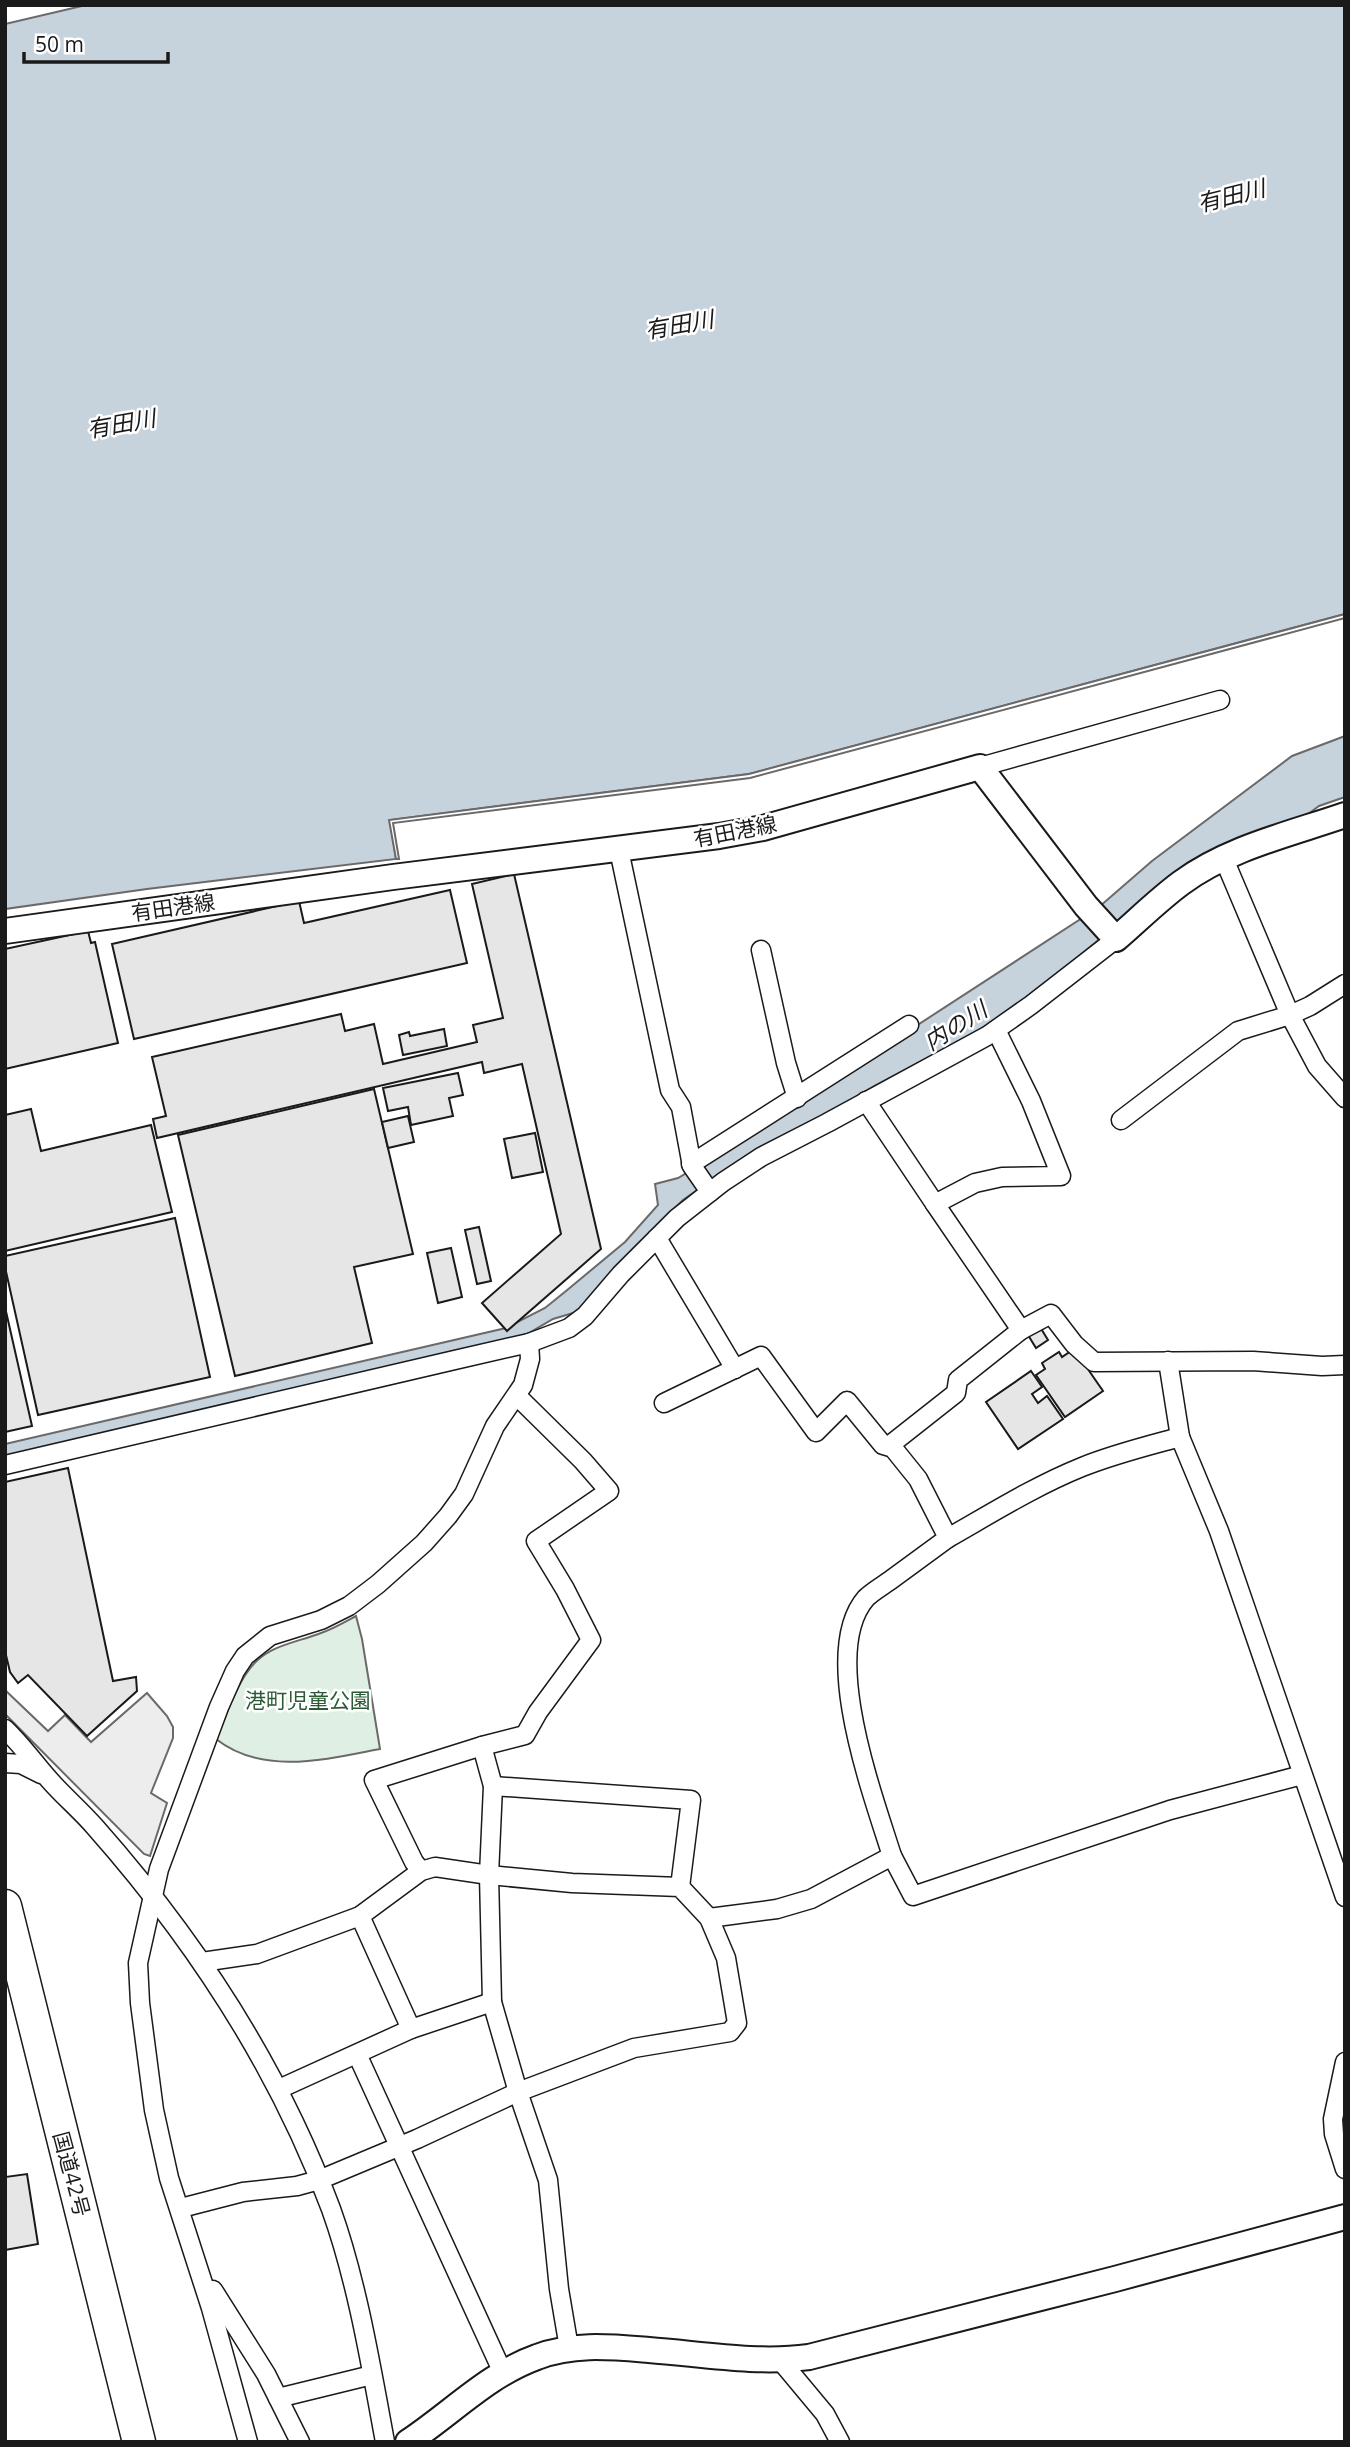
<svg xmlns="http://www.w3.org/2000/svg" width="1350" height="2447" font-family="'Open Sans','Noto Sans JP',sans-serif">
  <rect width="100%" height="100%" fill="#fff"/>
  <path fill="#e0efe3" stroke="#6a6a6a" stroke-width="2" d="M356 1616 362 1639 380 1749C327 1759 263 1776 216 1739 226 1717 233 1693 246 1674 264 1645 293 1644 321 1633 333 1629 345 1622 356 1616Z"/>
  <path fill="#ededed" stroke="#6a6a6a" stroke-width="2" d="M5 1690 48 1731 65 1715 91 1742 147 1693 167 1716 173 1727V1738L151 1793 167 1803 150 1856 144 1854 5 1714Z"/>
  <g fill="#c6d2dc" stroke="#6a6a6a" stroke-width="2">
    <path d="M86 5H1345V614L749 774 390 820 396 859 147 889 5 909V24Z"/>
    <path d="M1345 736V797L1319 806 1307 815 1143 903 1037 991 986 1027 874 1086 839 1107 759 1147 683 1200 632 1250 580 1311 553 1319 517 1340 5 1460V1444L506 1328 545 1308 566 1291 625 1242 658 1205 655 1184 678 1178 730 1147 1099 907 1152 861 1292 756Z"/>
  </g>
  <path fill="#fff" stroke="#6a6a6a" stroke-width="2" d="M1345 614V618L750 778 393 823 399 859H396L389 820 749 774Z"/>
  <g fill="#e6e6e6" stroke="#1a1a1a" stroke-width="2">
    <path d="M514 874 601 1249 507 1331 482 1303 561 1234 522 1064 484 1073 482 1062 157 1138 153 1119 166 1116 152 1057 341 1014 345 1031 374 1024 383 1064 477 1042 473 1025 503 1018 472 884Z"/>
    <path d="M450 890 467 963 134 1039 112 944 299 901 304 923Z"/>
    <path d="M88 931 91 943 95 942 118 1043 5 1069V949Z"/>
    <path d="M444 1029 447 1046 403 1055 399 1035 409 1032 410 1036Z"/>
    <path d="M458 1073 463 1095 449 1098 453 1116 411 1125 408 1107 388 1111 383 1088Z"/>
    <path d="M374 1089 413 1254 354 1267 372 1343 235 1376 178 1135Z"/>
    <path d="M31 1109 41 1151 151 1125 172 1212 5 1251V1115Z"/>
    <path d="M408 1116 414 1142 388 1148 382 1122Z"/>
    <path d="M535 1133 543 1172 512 1178 504 1139Z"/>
    <path d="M175 1218 210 1377 38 1415 5 1267V1256Z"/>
    <path d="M479 1227 491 1281 477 1284 465 1230Z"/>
    <path d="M451 1248 462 1297 438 1303 427 1253Z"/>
    <path d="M5 1307 32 1426 5 1432Z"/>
    <path d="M1040 1327 1048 1340 1036 1348 1028 1335Z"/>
    <path d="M1074 1349 1103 1391 1065 1417 1036 1375 1045 1369 1042 1363 1059 1352 1062 1357Z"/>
    <path d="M1031 1371 1042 1387 1032 1394 1038 1403 1047 1396 1063 1419 1018 1449 986 1402Z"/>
    <path d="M68 1468 113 1681 136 1677 137 1691 87 1736 28 1675 18 1683 10 1672 5 1651V1482Z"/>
    <path d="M27 2174 38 2244 5 2250V2177Z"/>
  </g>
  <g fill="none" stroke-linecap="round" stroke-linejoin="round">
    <g stroke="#1a1a1a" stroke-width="21">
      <g id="street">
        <path d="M980 767 1220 700"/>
        <path d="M619 850 670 1090 681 1107 692 1166 710 1192"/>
        <path d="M1224 859 1290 1015 1317 1066 1345 1098"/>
        <path d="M761 950 786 1063 797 1098"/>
        <path d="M866 1101 935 1204 975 1183 1002 1177 1061 1176 1031 1101 996 1030"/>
        <path d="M1121 1120 1238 1031 1290 1015 1310 1006 1345 984"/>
        <path d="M691 1164 909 1025"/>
        <path d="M935 1204 1021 1330"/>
        <path d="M657 1238 735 1369"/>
        <path d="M1168 1361 1180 1437"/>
        <path d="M664 1403 761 1356 816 1432 847 1401 883 1445 893 1448 918 1479 948 1538C929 1552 911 1565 892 1579 884 1585 873 1591 866 1598 819 1652 873 1795 892 1856"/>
        <path d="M890 1445 956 1393 958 1380 1021 1330 1051 1314 1074 1344 1094 1362 1253 1361 1322 1366 1345 1365"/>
        <path d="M5 1465 459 1359 529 1343 569 1328 585 1316 621 1274 677 1218 723 1182 761 1157 827 1123 987 1036 1031 1005 1116 939"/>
        <path d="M948 1538C992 1513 1035 1486 1082 1467 1114 1454 1147 1446 1180 1437L1219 1531 1345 1897"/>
        <path d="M5 1729C23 1746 37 1767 54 1785 67 1799 82 1812 95 1827 195 1940 278 2067 331 2209 357 2281 371 2366 385 2442"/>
        <path d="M482 1746 493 1786 489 1875 492 2002 518 2092 548 2180 559 2289 569 2348"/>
        <path d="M5 1763 21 1764 41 1774"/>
        <path d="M493 1786 691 1800 680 1887"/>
        <path d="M421 1871 414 1862 374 1780 482 1746 525 1735 538 1712 591 1640 565 1589 536 1541 609 1491 583 1461 517 1396"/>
        <path d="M360 1916 411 2029"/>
        <path d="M709 1918 777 1909 811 1899 892 1856 913 1896 1170 1810 1302 1775"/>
        <path d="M357 2054 503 2373"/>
        <path d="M1345 2062 1333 2119 1334 2134 1345 2169"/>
        <path d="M279 2089 411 2029 492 2002"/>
        <path d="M181 2208 243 2192 297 2186 319 2180 417 2139 518 2092 634 2048 730 2032 737 2023 726 1958 709 1918 680 1887 572 1883 489 1875 435 1867 421 1871 360 1916 257 1954 202 1962"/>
        <path d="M213 2290 266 2374 300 2442"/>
        <path d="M780 2360 825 2414 840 2442"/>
        <path d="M278 2398 372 2375"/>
        <path d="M248 2442 211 2308 169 2178 154 2110 140 2003 138 1963 159 1869 219 1707 235 1671 245 1656 270 1636 321 1620 349 1606 378 1584 424 1543 448 1516 464 1494 495 1426 523 1385 530 1359 529 1343"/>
      </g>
    </g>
    <g stroke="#1a1a1a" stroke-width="28">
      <g id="secondary">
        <path d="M5 931 393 877 719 836 763 828 980 767 1086 906 1116 939C1137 921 1158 900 1181 883 1228 848 1290 834 1345 815"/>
        <path d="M408 2442C452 2413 487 2375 537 2357 573 2343 611 2347 649 2350 702 2354 756 2364 809 2357L1115 2279 1345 2217"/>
      </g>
    </g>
    <g stroke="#1a1a1a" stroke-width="35">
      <path id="highway" d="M5 1906 139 2442"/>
    </g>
    <use href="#street" stroke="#fff" stroke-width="18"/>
    <use href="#secondary" stroke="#fff" stroke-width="24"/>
    <use href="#highway" stroke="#fff" stroke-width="32"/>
  </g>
  <g text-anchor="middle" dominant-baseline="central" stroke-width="5" stroke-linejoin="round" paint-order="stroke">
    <g font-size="21" fill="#1a1a1a" stroke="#fff">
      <text transform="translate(735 831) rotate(-11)">有田港線</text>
      <text transform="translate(173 907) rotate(-8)">有田港線</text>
      <text transform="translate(72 2174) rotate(75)">国道42号</text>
    </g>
    <g font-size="21" fill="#2b5a34" stroke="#fff">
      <text x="308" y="1700">港町児童公園</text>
    </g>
    <g font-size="23" font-style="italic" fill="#1a1a1a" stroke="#fff">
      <text transform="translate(1231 195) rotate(-14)">有田川</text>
      <text transform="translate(679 324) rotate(-10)">有田川</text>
      <text transform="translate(121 423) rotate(-10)">有田川</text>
      <text transform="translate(955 1025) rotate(-32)">内の川</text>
    </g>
  </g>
  <rect width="1350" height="2447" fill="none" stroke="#1a1a1a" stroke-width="14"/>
  <path d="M24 52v10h144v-10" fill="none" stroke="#1a1a1a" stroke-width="3.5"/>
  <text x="35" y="52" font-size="21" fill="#1a1a1a" stroke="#ffffff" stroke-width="5" paint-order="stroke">50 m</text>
</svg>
